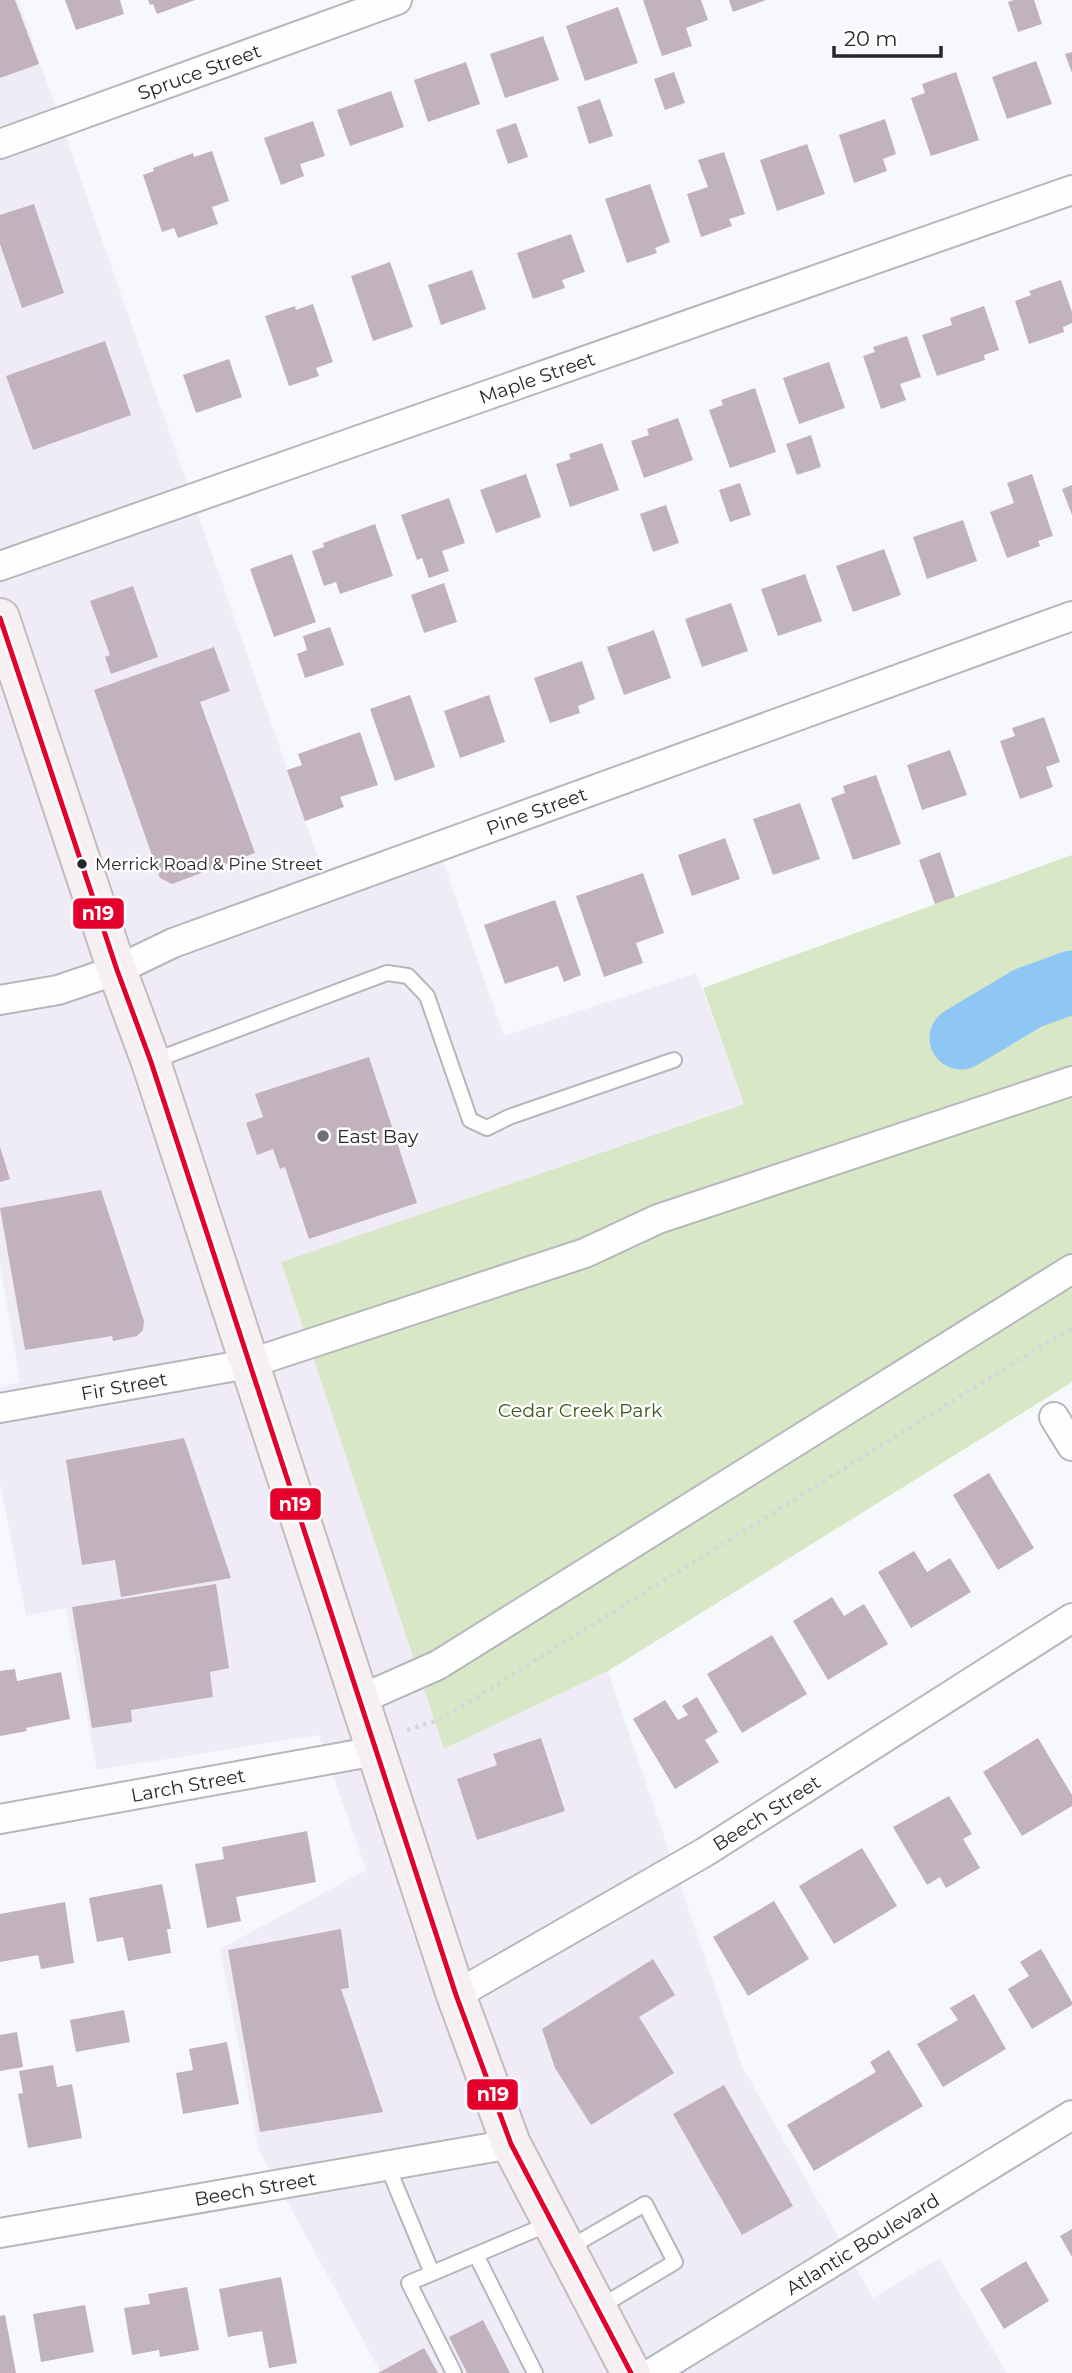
<svg xmlns="http://www.w3.org/2000/svg" width="1072" height="2373" font-family="Montserrat,sans-serif">
  <rect width="100%" height="100%" fill="#f7f8fc"/>
  <path fill="#efecf8" d="M0 0H18L323 871 433 832 504 1036 696 973 745 1103 282 1262 444 1749 608 1671 741 2064 873 2298 939 2258 1007 2373H381L259 2150 220 1949 366 1870 319 1735 97 1770 66 1608 26 1616 0 1483V1387L20 1382 0 1264Z"/>
  <path fill="#d8e8c7" d="M1072 855V1382L608 1671 444 1749 281 1262 744 1104 703 988Z"/>
  <g fill="none" stroke-linecap="round" stroke-linejoin="round">
    <path stroke="#8ec6f4" stroke-width="63" d="M961 1038 1028 998 1072 982"/>
  </g>
  <g fill="#c1b2bc">
    <path d="M0 0H15L39 64 0 78Z"/>
    <path d="M65 0H120L124 14 76 30Z"/>
    <path d="M148 0H195L157 14 153 4 150 5Z"/>
    <path d="M643 0H701L708 20 686 28 692 46 662 56Z"/>
    <path d="M729 0H766L733 12Z"/>
    <path d="M1014 0H1034L1042 24 1018 32 1008 2Z"/>
    <path d="M618 7 638 63 585 81 566 26Z"/>
    <path d="M543 36 559 80 505 98 490 54Z"/>
    <path d="M1072 52V73L1065 54Z"/>
    <path d="M1036 61 1052 104 1007 119 992 77Z"/>
    <path d="M466 62 480 104 428 122 414 80Z"/>
    <path d="M674 72 685 103 665 110 654 79Z"/>
    <path d="M956 72 979 140 931 156 911 98 925 93 922 84Z"/>
    <path d="M391 91 404 127 350 146 337 110Z"/>
    <path d="M600 99 613 136 589 144 577 107Z"/>
    <path d="M885 119 896 154 883 159 887 171 854 183 839 135Z"/>
    <path d="M313 121 325 156 300 164 304 176 281 185 264 138Z"/>
    <path d="M516 123 528 157 508 164 496 130Z"/>
    <path d="M807 144 825 194 777 211 760 160Z"/>
    <path d="M212 151 229 201 212 207 218 224 178 238 174 228 162 232 143 175 154 171 153 168 193 153 194 157Z"/>
    <path d="M724 152 745 214 729 219 732 226 701 237 687 194 708 187 698 160Z"/>
    <path d="M650 184 670 242 655 248 657 253 627 263 605 199Z"/>
    <path d="M34 204 64 293 22 308 0 244V215Z"/>
    <path d="M571 234 585 272 562 280 565 288 533 299 517 253Z"/>
    <path d="M390 262 413 327 373 341 351 276Z"/>
    <path d="M472 270 486 309 441 325 428 285Z"/>
    <path d="M1061 280 1072 312V323L1063 327 1064 332 1029 344 1015 301 1031 295 1029 291Z"/>
    <path d="M313 304 333 362 316 368 319 376 289 386 265 316 295 306 296 310Z"/>
    <path d="M984 306 999 350 984 355 985 360 937 376 922 335 952 325 950 318Z"/>
    <path d="M907 336 921 377 900 384 906 400 881 409 863 356 875 352 873 347Z"/>
    <path d="M105 341 131 415 33 450 6 376Z"/>
    <path d="M229 359 242 397 196 413 183 375Z"/>
    <path d="M829 362 845 408 799 424 783 378Z"/>
    <path d="M755 388 776 452 730 468 709 410 723 405 721 400Z"/>
    <path d="M678 418 693 460 644 478 631 441 649 435 647 429Z"/>
    <path d="M811 435 821 467 797 475 786 444Z"/>
    <path d="M602 443 619 490 570 507 556 464 571 459 569 454Z"/>
    <path d="M526 474 541 517 496 533 480 490Z"/>
    <path d="M1032 474 1053 536 1038 541 1040 546 1007 558 990 512 1014 503 1007 483Z"/>
    <path d="M740 483 751 515 730 522 719 490Z"/>
    <path d="M1072 485V515L1062 489Z"/>
    <path d="M449 498 465 543 442 551 449 571 429 578 422 558 417 560 401 515Z"/>
    <path d="M666 505 679 543 653 552 640 514Z"/>
    <path d="M963 520 977 561 927 579 913 537Z"/>
    <path d="M375 524 393 576 340 594 336 582 324 586 312 551 324 547 323 543Z"/>
    <path d="M884 549 901 595 853 612 836 566Z"/>
    <path d="M292 554 316 622 274 637 250 569Z"/>
    <path d="M805 574 822 621 778 636 761 589Z"/>
    <path d="M444 583 457 622 424 633 411 595Z"/>
    <path d="M133 586 158 657 111 674 105 657 110 655 90 601Z"/>
    <path d="M731 603 748 651 702 667 685 619Z"/>
    <path d="M330 627 344 665 305 678 297 654 307 650 303 636Z"/>
    <path d="M654 630 671 678 624 695 607 647Z"/>
    <path d="M214 647 230 691 200 702 255 853 172 884 160 878 94 690Z"/>
    <path d="M582 661 595 699 578 706 580 713 550 723 534 678Z"/>
    <path d="M410 695 435 767 395 781 370 709Z"/>
    <path d="M489 695 505 742 460 758 444 711Z"/>
    <path d="M1044 717 1060 762 1046 767 1053 787 1020 799 1000 741 1015 736 1012 728Z"/>
    <path d="M360 732 378 785 340 797 344 807 305 821 287 770 302 765 298 754Z"/>
    <path d="M950 750 967 795 922 810 907 765Z"/>
    <path d="M876 775 901 844 853 860 831 798 845 793 843 786Z"/>
    <path d="M800 803 820 859 773 875 753 819Z"/>
    <path d="M725 838 740 879 692 896 678 855Z"/>
    <path d="M940 852 955 897 935 904 919 860Z"/>
    <path d="M643 873 664 933 636 943 643 963 604 977 576 896Z"/>
    <path d="M555 900 581 975 564 982 558 966 505 984 484 925Z"/>
    <path d="M369 1057 417 1203 309 1239 285 1167 280 1169 273 1149 257 1155 246 1123 263 1117 255 1094Z"/>
    <path d="M0 1147 10 1179 0 1182Z"/>
    <path d="M101 1190 144 1321 143 1330 137 1336 113 1341 112 1336 25 1350 0 1208Z"/>
    <path d="M184 1438 231 1578 121 1597 115 1560 82 1565 66 1460Z"/>
    <path d="M989 1473 1034 1548 998 1570 953 1495Z"/>
    <path d="M914 1551 927 1572 950 1558 971 1592 911 1628 878 1572Z"/>
    <path d="M216 1584 229 1668 210 1672 213 1697 131 1710 132 1722 92 1728 72 1607Z"/>
    <path d="M832 1597 844 1616 864 1604 888 1644 828 1680 793 1621Z"/>
    <path d="M772 1635 807 1694 742 1733 707 1674Z"/>
    <path d="M15 1669 17 1681 61 1672 70 1719 26 1728 27 1731 0 1736V1671Z"/>
    <path d="M697 1697 718 1732 705 1740 719 1762 675 1789 633 1719 665 1700 678 1720 688 1715 682 1706Z"/>
    <path d="M541 1738 565 1811 477 1840 457 1779 497 1765 493 1754Z"/>
    <path d="M1038 1738 1072 1795V1806L1022 1836 983 1772Z"/>
    <path d="M949 1796 972 1834 963 1839 980 1868 946 1888 940 1877 927 1885 893 1827Z"/>
    <path d="M307 1831 316 1882 236 1897 241 1921 207 1928 195 1864 224 1859 222 1847Z"/>
    <path d="M862 1848 897 1906 834 1944 799 1886Z"/>
    <path d="M162 1884 171 1929H167L171 1953 128 1961 123 1937 97 1942 89 1898Z"/>
    <path d="M774 1901 809 1959 748 1996 713 1937Z"/>
    <path d="M65 1902 74 1963 41 1969 38 1955 0 1962V1914Z"/>
    <path d="M341 1929 349 1988 341 1989 383 2112 260 2132 228 1950Z"/>
    <path d="M1041 1949 1072 2002V2005L1032 2029 1008 1989 1029 1976 1020 1962Z"/>
    <path d="M653 1959 675 1995 639 2017 674 2073 591 2125 555 2068 542 2029Z"/>
    <path d="M974 1994 1006 2049 943 2087 917 2044 958 2020 950 2008Z"/>
    <path d="M124 2010 130 2042 76 2052 70 2020Z"/>
    <path d="M17 2032 23 2067 0 2071V2035Z"/>
    <path d="M227 2042 239 2104 183 2114 176 2073 193 2070 189 2049Z"/>
    <path d="M889 2050 923 2106 814 2171 787 2125 876 2072 870 2062Z"/>
    <path d="M53 2065 57 2087 72 2084 82 2138 28 2148 18 2094 23 2093 19 2071Z"/>
    <path d="M724 2085 793 2206 742 2235 673 2114Z"/>
    <path d="M1072 2229V2257L1060 2236Z"/>
    <path d="M1026 2261 1049 2301 1004 2329 980 2289Z"/>
    <path d="M281 2277 297 2363 269 2368 262 2331 228 2337 219 2289Z"/>
    <path d="M187 2287 199 2350 160 2357 159 2350 132 2355 124 2308 150 2304 148 2294Z"/>
    <path d="M85 2305 94 2352 41 2362 33 2314Z"/>
    <path d="M5 2315 16 2373H0V2316Z"/>
    <path d="M483 2320 510 2373H467L449 2337Z"/>
    <path d="M424 2348 438 2373H378Z"/>
  </g>
  <g fill="none" stroke-linecap="round" stroke-linejoin="round">
    <g stroke="#b6b7bb" stroke-width="18">
      <g id="lane">
        <path d="M153 1061 387 973 408 976 427 996 470 1120 487 1128 509 1117 674 1060"/>
        <path d="M387 2165 432 2273"/>
        <path d="M567 2249 645 2204 675 2262 598 2308"/>
        <path d="M476 2255 535 2373"/>
        <path d="M454 2373 409 2283 551 2223"/>
      </g>
    </g>
    <g stroke="#b6b7bb" stroke-width="32">
      <g id="street">
        <path id="s1" d="M0 144 397 0"/>
        <path id="s2" d="M0 566 1072 190"/>
        <path id="s3" d="M0 1000 58 990 117 970 173 943 1072 616"/>
        <path id="s4" d="M0 1408 248 1364 585 1253 658 1219 1072 1081"/>
        <path d="M1054 1417 1072 1446"/>
        <path d="M359 1700 438 1665 1072 1269"/>
        <path id="s5" d="M0 1819 376 1751"/>
        <path id="s6" d="M456 1995 705 1852 1072 1618"/>
        <path id="s7" d="M0 2233 511 2144"/>
        <path id="s8" d="M652 2373 1072 2115"/>
      </g>
    </g>
    <g stroke="#c4bbbe" stroke-width="42">
      <path id="primary" d="M0 618 117 970 151 1062 456 1995 511 2144 631 2373"/>
    </g>
    <path stroke="#d6d6d8" stroke-width="4.5" stroke-dasharray="3.5 5" stroke-linecap="butt" d="M407 1730 441 1719 1072 1327"/>
    <use href="#lane" stroke="#fefeff" stroke-width="14"/>
    <use href="#street" stroke="#fefeff" stroke-width="28"/>
    <use href="#primary" stroke="#f6f0f2" stroke-width="38"/>
    <g stroke="#fff" stroke-width="10">
      <path id="bus-1" d="M0 618 117 970 151 1062 456 1995 511 2144 631 2373"/>
    </g>
    <use href="#bus-1" stroke="#e4002b" stroke-width="5"/>
  </g>
  <circle fill="#26272b" stroke="#fff" stroke-width="2.5" cx="82" cy="864" r="6"/>
  <circle fill="#6f7074" stroke="#fff" stroke-width="2.5" cx="323" cy="1136" r="7"/>
  <g text-anchor="middle" dominant-baseline="central" stroke-width="5" stroke-linejoin="round" paint-order="stroke">
    <g font-size="17" fill="#26272b" stroke="#fff" text-anchor="start">
      <text x="95" y="864">Merrick Road &amp; Pine Street</text>
    </g>
    <g font-size="19" fill="#26272b" stroke="#fff">
      <text stroke="none"><textPath href="#s1" startOffset="212">Spruce Street</textPath></text>
      <text stroke="none"><textPath href="#s2" startOffset="569">Maple Street</textPath></text>
      <text stroke="none"><textPath href="#s3" startOffset="570">Pine Street</textPath></text>
      <text stroke="none"><textPath href="#s4" startOffset="126">Fir Street</textPath></text>
      <text stroke="none"><textPath href="#s5" startOffset="191">Larch Street</textPath></text>
      <text stroke="none"><textPath href="#s6" startOffset="360">Beech Street</textPath></text>
      <text stroke="none"><textPath href="#s7" startOffset="259">Beech Street</textPath></text>
      <text stroke="none"><textPath href="#s8" startOffset="247">Atlantic Boulevard</textPath></text>
    </g>
    <g font-size="19" fill="#26272b" stroke="#fff" text-anchor="start">
      <text x="337" y="1136">East Bay</text>
    </g>
    <g font-size="19" fill="#41571a" stroke="#fff">
      <text x="580" y="1410">Cedar Creek Park</text>
    </g>
  </g>
  <g stroke="#fff" stroke-width="2.5">
    <rect x="72" y="897" width="53" height="33" rx="7" fill="#e4002b"/>
    <rect x="269" y="1487" width="53" height="34" rx="7" fill="#e4002b"/>
    <rect x="466" y="2078" width="53" height="33" rx="7" fill="#e4002b"/>
  </g>
  <g font-size="19" text-anchor="middle" font-weight="bold" fill="#fff">
    <text x="98" y="920">n19</text>
    <text x="295" y="1511">n19</text>
    <text x="493" y="2101">n19</text>
  </g>
  <path d="M834 46v10h107v-10" fill="none" stroke="#26272b" stroke-width="3.5"/>
  <text x="844" y="46" font-size="21" fill="#26272b" stroke="#ffffff" stroke-width="5" paint-order="stroke">20 m</text>
</svg>
